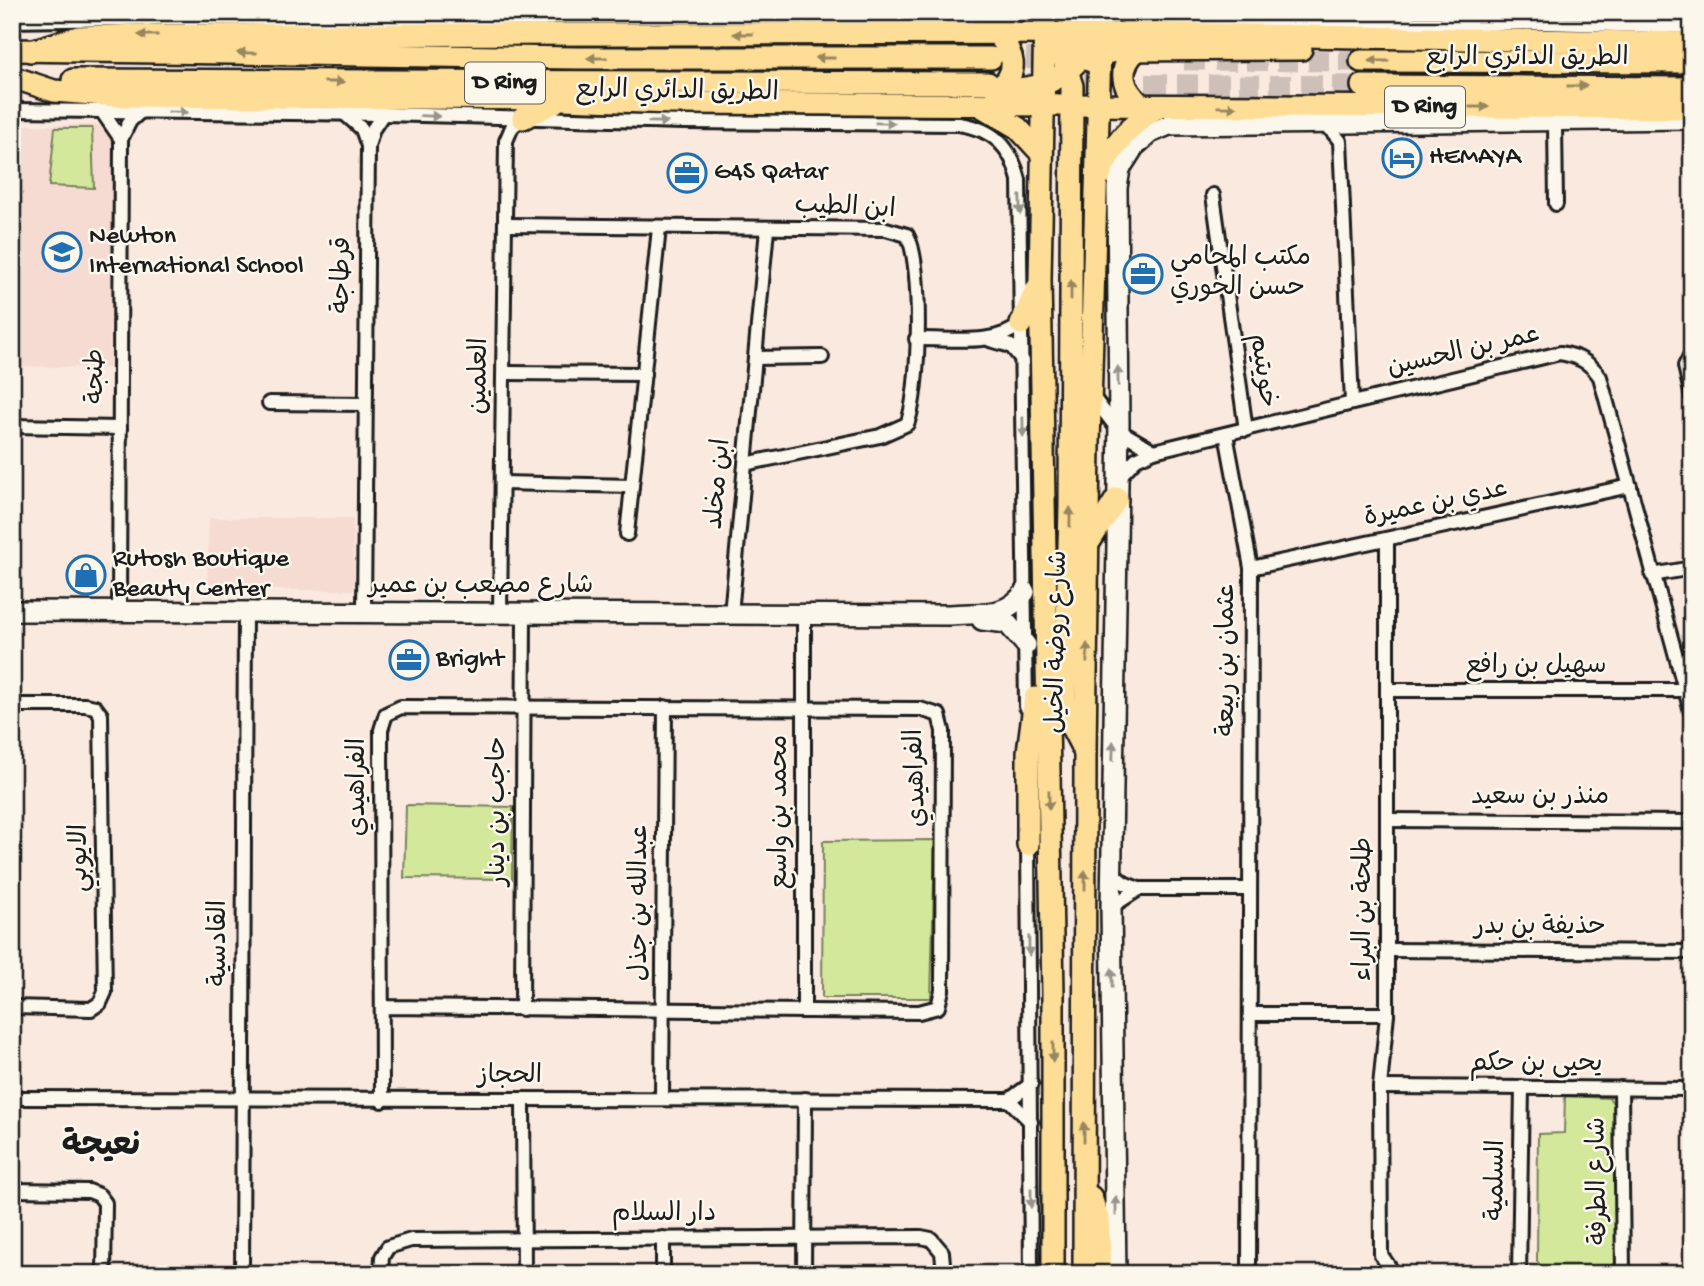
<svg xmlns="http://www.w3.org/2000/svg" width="1704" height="1286" font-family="'Gochi Hand','Playpen Sans Arabic',sans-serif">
  <rect width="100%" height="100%" fill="#fae9df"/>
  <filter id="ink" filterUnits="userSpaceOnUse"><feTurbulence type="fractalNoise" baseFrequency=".0143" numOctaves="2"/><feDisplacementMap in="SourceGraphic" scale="14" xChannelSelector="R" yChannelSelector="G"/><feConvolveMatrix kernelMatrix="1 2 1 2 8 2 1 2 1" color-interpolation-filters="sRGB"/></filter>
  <g filter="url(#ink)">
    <g fill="#f6dbd2">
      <path d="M12 125H102L113 138 110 368 12 366Z"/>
      <path d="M209 518H353L354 590H207Z"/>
    </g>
    <g fill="#d4e89c" stroke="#78825c" stroke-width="2">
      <path d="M55 128H92L94 188 49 186Z"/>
      <path d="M406 805 513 807 512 879 404 878Z"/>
      <path d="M935 840 931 998H822L823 841Z"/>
      <path d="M1565 1096 1609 1098 1617 1108 1618 1261 1607 1269 1544 1270 1537 1261 1538 1134 1564 1133Z"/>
    </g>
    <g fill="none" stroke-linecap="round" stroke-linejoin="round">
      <g stroke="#cec0b8" stroke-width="21" stroke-dasharray="21 10" stroke-linecap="butt">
        <path d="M995 58 1061 59"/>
        <path d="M1184 60 1361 61"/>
        <path d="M1053 84 1362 86"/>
      </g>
      <g stroke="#1c1c1c" stroke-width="18">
        <g id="street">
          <path d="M1147 15 1174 23H1542L1692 27"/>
          <path d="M12 21 172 18 511 21 539 17 975 18 994 12"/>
          <path d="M12 110 383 114 683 122 959 124C993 129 1011 146 1019 180L1026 707"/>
          <path d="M101 110 121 139"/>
          <path d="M345 114 362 129 368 146"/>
          <path d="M1555 123 1556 204"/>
          <path d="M1327 125 1340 141 1352 402"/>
          <path d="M1213 195 1246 430"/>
          <path d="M506 225 886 229 907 235C923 262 920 394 907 424L880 436 745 464"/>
          <path d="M916 339C949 338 995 347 1021 324"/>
          <path d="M990 340 1011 346 1023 361"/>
          <path d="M1692 352 1685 366 1692 397"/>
          <path d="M755 358 822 357"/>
          <path d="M504 373 644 374"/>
          <path d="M1093 397 1118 430 1154 451"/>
          <path d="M269 403 365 404"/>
          <path d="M12 426 120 428"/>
          <path d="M1226 434 1251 568 1249 1274"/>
          <path d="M1117 479 1136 459 1154 451 1560 353C1578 356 1590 362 1600 377L1692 715"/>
          <path d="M502 483 632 486"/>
          <path d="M627 534 659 228"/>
          <path d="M1387 540V1014L1380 1087 1381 1255 1394 1274"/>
          <path d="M1251 568 1630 486"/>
          <path d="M1652 575 1692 568"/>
          <path d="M119 612 121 139 130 121 141 111"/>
          <path d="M364 613 368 146 373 129 383 114"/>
          <path d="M500 613 506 141 512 127 523 118"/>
          <path d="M731 614 767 229"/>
          <path d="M804 614V1011"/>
          <path d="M1388 690H1684"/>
          <path d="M12 705H85L95 707 101 715 105 992 100 1003 91 1009 12 1007"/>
          <path d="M1388 820 1692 822"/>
          <path d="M1028 842 1031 1274"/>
          <path d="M1112 873 1124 883 1139 889H1250"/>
          <path d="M1111 907 1139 889"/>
          <path d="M1387 950 1692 952"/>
          <path d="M522 1009 524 613"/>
          <path d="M1250 1014H1387"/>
          <path d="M1380 1087 1692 1089"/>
          <path d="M1621 1088 1623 1274"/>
          <path d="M12 1098 1009 1100 1031 1084"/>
          <path d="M662 1099 665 707"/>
          <path d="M523 1100 524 1274"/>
          <path d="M1009 1100 1031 1122"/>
          <path d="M382 1101 381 730 386 714 401 707 920 709 939 715 943 731 942 990 938 1007 919 1012 383 1007"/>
          <path d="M12 1190 89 1191 99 1195 105 1203 104 1274"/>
          <path d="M663 1238V1274"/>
          <path d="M242 1274 245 612"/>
          <path d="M381 1274 382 1257 388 1247 411 1240 921 1237 931 1239 942 1252 944 1274"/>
          <path d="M804 1274 805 1099"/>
          <path d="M1519 1274 1522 1087"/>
        </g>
      </g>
      <g stroke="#1c1c1c" stroke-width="24">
        <g id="secondary">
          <path d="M12 611 950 615C982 612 1004 619 1025 592"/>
          <path d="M982 620 1007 623 1026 645"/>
          <path d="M1116 1274 1111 907 1119 423 1117 188 1120 169 1134 147 1150 133 1169 125 1692 119"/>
        </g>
      </g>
      <g stroke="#1c1c1c" stroke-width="26">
        <g id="primary">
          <path d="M1045 12 1040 280 1053 993V1274"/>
          <path d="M1069 12 1072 45"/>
          <path d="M1125 12 1156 30"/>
          <path d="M980 30 1012 12"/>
          <path d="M996 33C1014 52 1021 73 996 90"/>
          <path d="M1045 33 1063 57 1072 86 1070 507 1065 700 1069 722 1084 751"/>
          <path d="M12 50 578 58H991"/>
          <path d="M1137 50C1116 69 1122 88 1141 105"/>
          <path d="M31 51 78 37 143 35 1137 33 1692 43"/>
          <path d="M1091 61 1100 54 1124 50 1301 49"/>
          <path d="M1361 61 1692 62"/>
          <path d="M21 80 54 91 118 96 563 99 671 103 1692 108"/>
          <path d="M73 80 988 83"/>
          <path d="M1362 86 1692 88"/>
          <path d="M999 90C1053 90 1069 75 1101 33"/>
          <path d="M981 106 1018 128 1042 154"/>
          <path d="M523 118 555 102"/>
          <path d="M1099 177C1111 146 1131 123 1159 106"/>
          <path d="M1021 324 1037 288"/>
          <path d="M1090 541 1117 498"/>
          <path d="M1028 845V752L1035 698"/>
          <path d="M1091 1197 1098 1219 1101 1274"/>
          <path d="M1084 1274 1085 752 1089 444 1101 12"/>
        </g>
      </g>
      <use href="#street" stroke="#fbf7ec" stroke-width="12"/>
      <use href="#secondary" stroke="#fbf7ec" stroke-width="19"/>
      <use href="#primary" stroke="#fedd96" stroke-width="21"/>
    </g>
    <defs><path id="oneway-solid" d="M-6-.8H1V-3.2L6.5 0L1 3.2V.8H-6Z" transform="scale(1.75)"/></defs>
    <g fill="#98865f">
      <use href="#oneway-solid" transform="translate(743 34) rotate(-180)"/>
      <use href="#oneway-solid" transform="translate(148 35) rotate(180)"/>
      <use href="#oneway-solid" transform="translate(247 53) rotate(-179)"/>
      <use href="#oneway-solid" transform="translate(597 58) rotate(180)"/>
      <use href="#oneway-solid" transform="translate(825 58) rotate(-180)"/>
      <use href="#oneway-solid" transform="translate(1379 61) rotate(-180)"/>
      <use href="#oneway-solid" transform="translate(334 82)"/>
      <use href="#oneway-solid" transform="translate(1577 86)"/>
      <use href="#oneway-solid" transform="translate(1227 107) rotate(1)"/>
      <use href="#oneway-solid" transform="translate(1479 107)"/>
      <use href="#oneway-solid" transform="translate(1071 290) rotate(-90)"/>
      <use href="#oneway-solid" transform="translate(1070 517) rotate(-89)"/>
      <use href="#oneway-solid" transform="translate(1087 653) rotate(-89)"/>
      <use href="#oneway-solid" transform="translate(1049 800) rotate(89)"/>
      <use href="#oneway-solid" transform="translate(1085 880) rotate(-90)"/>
      <use href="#oneway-solid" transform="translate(1053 1052) rotate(90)"/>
      <use href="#oneway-solid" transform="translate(1084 1132) rotate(-90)"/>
    </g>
    <g fill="#97948e">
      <use href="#oneway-solid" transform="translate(178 112) rotate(1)"/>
      <use href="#oneway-solid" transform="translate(430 116) rotate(2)"/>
      <use href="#oneway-solid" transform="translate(658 122) rotate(1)"/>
      <use href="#oneway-solid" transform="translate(885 123) rotate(1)"/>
      <use href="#oneway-solid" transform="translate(1020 205) rotate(89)"/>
      <use href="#oneway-solid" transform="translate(1118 376) rotate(-91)"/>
      <use href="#oneway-solid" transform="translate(1023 427) rotate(89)"/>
      <use href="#oneway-solid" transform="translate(1113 751) rotate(-89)"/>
      <use href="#oneway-solid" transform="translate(1029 946) rotate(89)"/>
      <use href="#oneway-solid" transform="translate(1112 978) rotate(-91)"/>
      <use href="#oneway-solid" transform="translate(1031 1198) rotate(90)"/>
      <use href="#oneway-solid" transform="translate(1116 1206) rotate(-90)"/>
    </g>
  </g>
  <defs>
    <g id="hotel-ring" transform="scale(2.0125)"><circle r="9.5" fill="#fbf7ec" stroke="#1f6fb2" stroke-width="1.5"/><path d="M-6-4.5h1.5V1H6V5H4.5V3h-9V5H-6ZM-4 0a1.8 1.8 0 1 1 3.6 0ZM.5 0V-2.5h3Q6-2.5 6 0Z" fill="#1f6fb2"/></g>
    <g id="office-ring" transform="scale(2.0125)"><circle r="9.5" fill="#fbf7ec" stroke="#1f6fb2" stroke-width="1.5"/><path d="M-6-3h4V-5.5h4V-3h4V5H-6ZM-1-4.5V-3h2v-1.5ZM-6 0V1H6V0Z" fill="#1f6fb2"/></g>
    <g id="school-ring" transform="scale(2.0125)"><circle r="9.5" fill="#fbf7ec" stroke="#1f6fb2" stroke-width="1.5"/><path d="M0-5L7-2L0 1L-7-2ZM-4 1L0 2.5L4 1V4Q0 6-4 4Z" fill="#1f6fb2"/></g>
    <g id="shop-ring" transform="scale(2.0125)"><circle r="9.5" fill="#fbf7ec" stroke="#1f6fb2" stroke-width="1.5"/><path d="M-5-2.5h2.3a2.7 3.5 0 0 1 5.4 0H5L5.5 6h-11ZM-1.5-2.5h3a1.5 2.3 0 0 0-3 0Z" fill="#1f6fb2"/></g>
  </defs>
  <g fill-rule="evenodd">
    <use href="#hotel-ring" x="1402" y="158"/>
    <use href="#office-ring" x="687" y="173"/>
    <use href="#school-ring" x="62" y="252"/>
    <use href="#office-ring" x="1143" y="274"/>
    <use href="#shop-ring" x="86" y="575"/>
    <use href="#office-ring" x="409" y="660"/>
  </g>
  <g text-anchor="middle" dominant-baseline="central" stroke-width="5" stroke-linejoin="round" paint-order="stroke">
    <g fill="#fbf7ec" stroke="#5f5e5a" stroke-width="2">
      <rect x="465" y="62.5" width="80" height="41" rx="5"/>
      <rect x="1385" y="86.5" width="80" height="41" rx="5"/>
    </g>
    <g font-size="24" font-weight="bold" fill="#1c1c1c">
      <text x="505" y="83">D Ring</text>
      <text x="1425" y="107">D Ring</text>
    </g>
    <g font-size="26" fill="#1c1c1c" stroke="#fbf7ec">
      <text x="1527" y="59">الطريق الدائري الرابع</text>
      <text transform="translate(677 93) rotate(1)">الطريق الدائري الرابع</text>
      <text transform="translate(845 209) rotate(3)">ابن الطيب</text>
      <text transform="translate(344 275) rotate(-89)">قرطاجة</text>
      <text transform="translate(1464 353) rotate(-13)">عمر بن الحسين</text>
      <text transform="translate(1261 371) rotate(82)">خويتيم</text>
      <text transform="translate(97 376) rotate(-90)">طنجة</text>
      <text transform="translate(481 376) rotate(-89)">العلمين</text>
      <text transform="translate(720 484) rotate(-85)">ابن مخلد</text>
      <text transform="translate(1436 505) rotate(-12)">عدي بن عميرة</text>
      <text x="481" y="587">شارع مصعب بن عمير</text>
      <text transform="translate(1059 642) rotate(-89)">شارع روضة الخيل</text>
      <text transform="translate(1228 660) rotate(-90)">عثمان بن ربيعة</text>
      <text x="1536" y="667">سهيل بن رافع</text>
      <text transform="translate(918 778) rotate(-92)">الفراهيدي</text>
      <text transform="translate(359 787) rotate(-90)">الفراهيدي</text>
      <text x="1540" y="798">منذر بن سعيد</text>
      <text transform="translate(499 811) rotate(-90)">حاجب بن دينار</text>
      <text transform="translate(781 812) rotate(-90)">محمد بن واسع</text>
      <text transform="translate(81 858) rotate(-90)">الايوبي</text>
      <text transform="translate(641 903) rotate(-90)">عبدالله بن جذل</text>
      <text transform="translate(1365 909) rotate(-90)">طلحة بن البراء</text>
      <text x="1540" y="928">حذيفة بن بدر</text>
      <text transform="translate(220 943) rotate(-90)">القادسية</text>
      <text x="1536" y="1065">يحيى بن حكم</text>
      <text x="510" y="1077">الحجاز</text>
      <text transform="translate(1498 1180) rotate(-89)">السلمية</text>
      <text transform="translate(1600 1181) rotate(-91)">شارع الطرفة</text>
      <text x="664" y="1215">دار السلام</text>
    </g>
    <g font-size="26" fill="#1c1c1c" stroke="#fbf7ec" text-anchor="start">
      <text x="1429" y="158">HEMAYA</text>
      <text x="714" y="173">G4S Qatar</text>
      <text x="89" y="237">Newton<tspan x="89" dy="30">International School</tspan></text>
      <text x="1170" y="259">مكتب المحامي<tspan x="1170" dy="30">حسن الخوري</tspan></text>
      <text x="113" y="560">Rutosh Boutique<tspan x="113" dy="30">Beauty Center</tspan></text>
      <text x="436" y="660">Bright</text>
    </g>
    <g font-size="33" font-weight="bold" fill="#1c1c1c" stroke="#fbf7ec">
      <text x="101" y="1148">نعيجة</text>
    </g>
  </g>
  <rect width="1704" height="1286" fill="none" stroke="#fbf7ec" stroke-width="42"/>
  <rect x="21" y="21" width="1662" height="1244" fill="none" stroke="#1c1c1c" stroke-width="2.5" filter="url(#ink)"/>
</svg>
